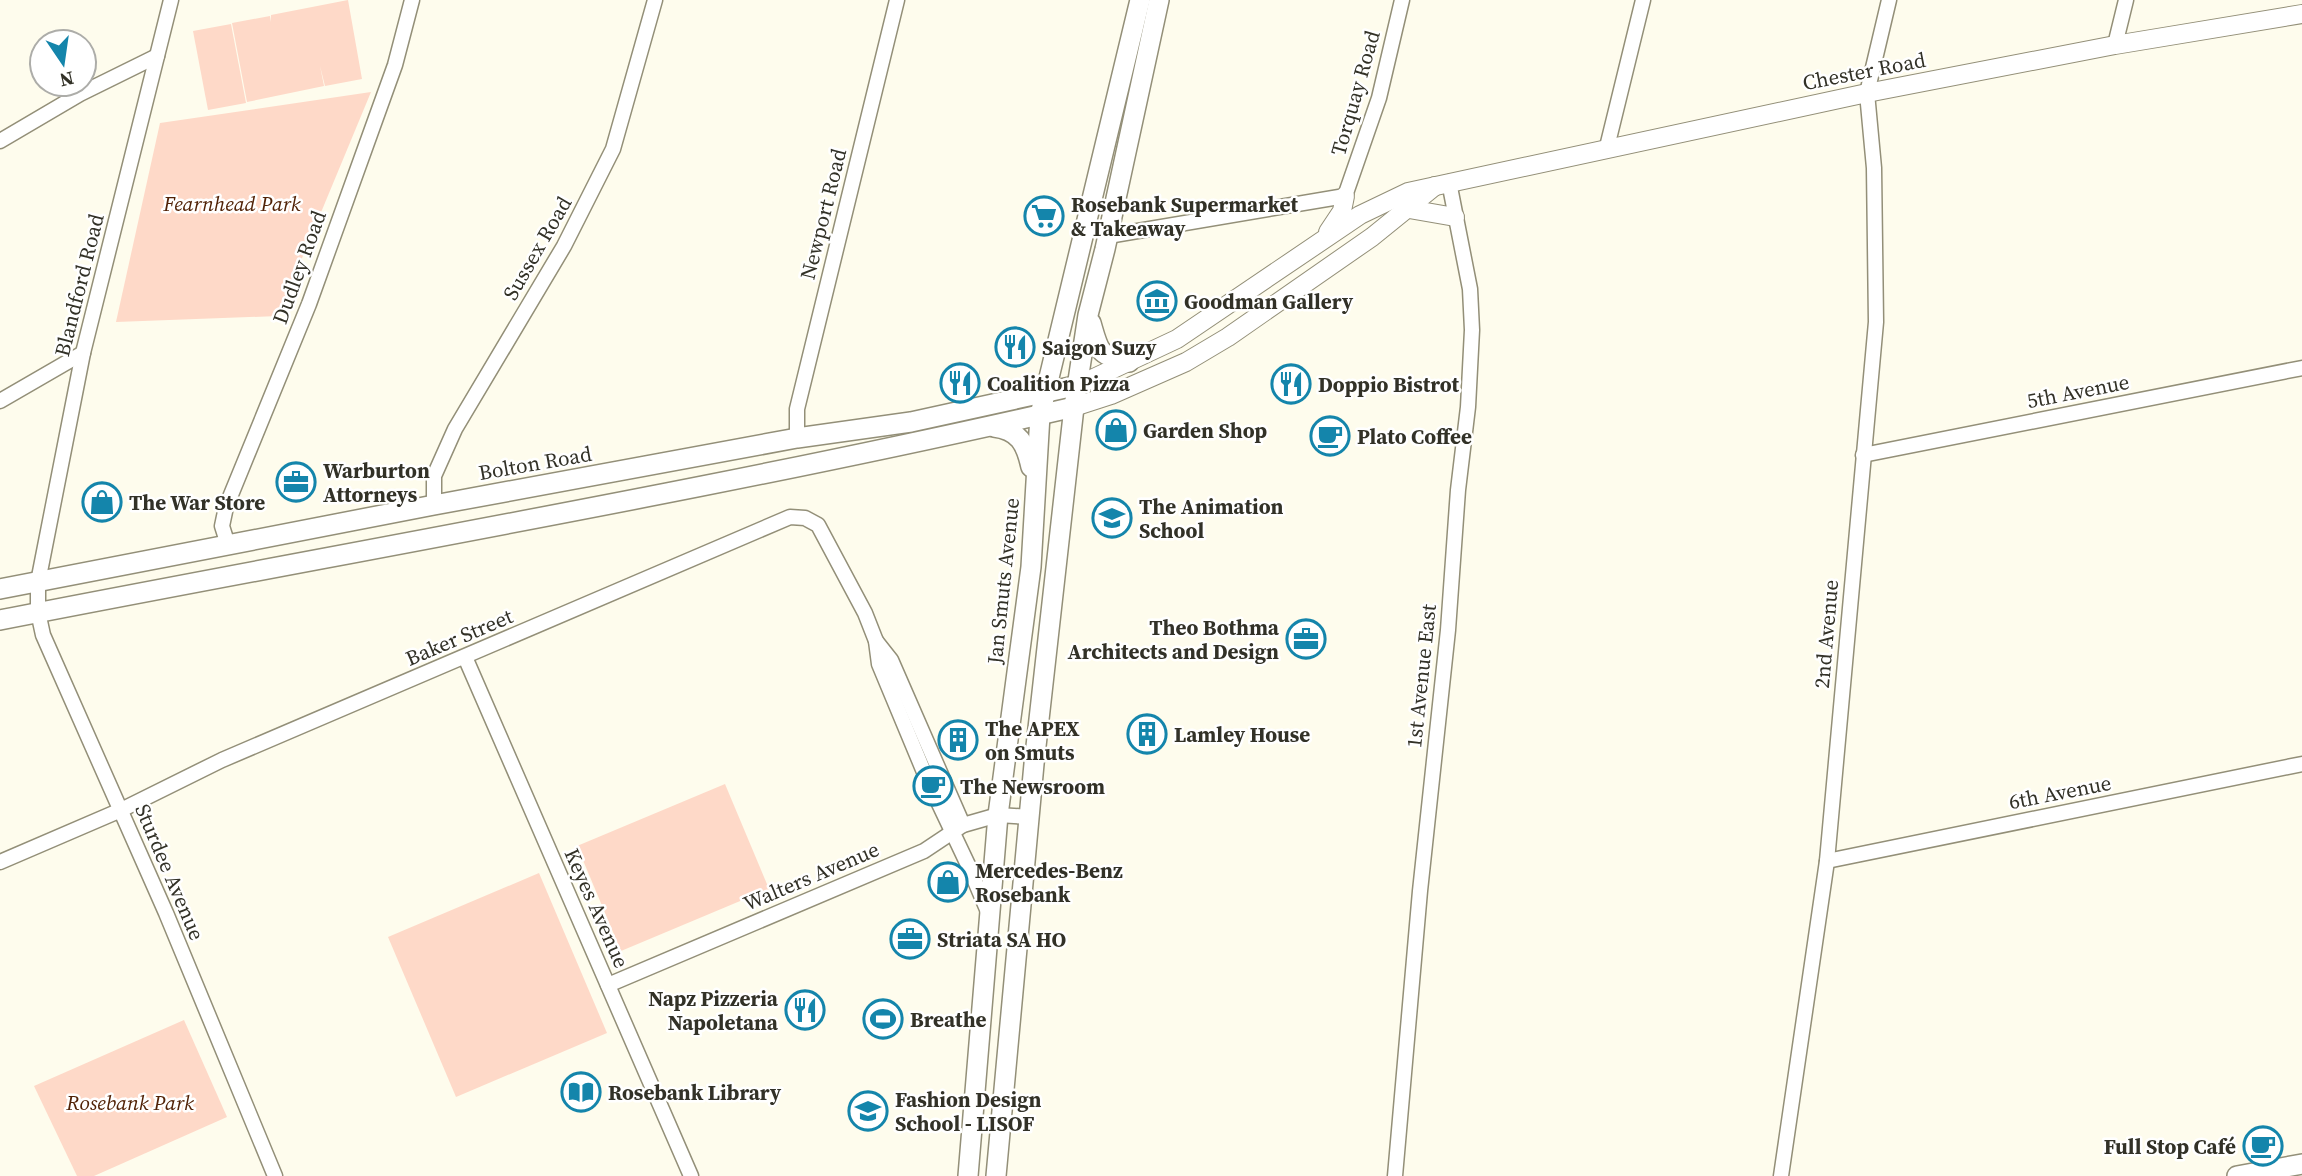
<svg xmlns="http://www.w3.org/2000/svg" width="2302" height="1176" font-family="'Source Serif 4',serif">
  <rect width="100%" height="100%" fill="#fefced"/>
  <g fill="#fed9c8">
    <path d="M348 0 362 79 325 86 320 66 324 86 247 102 232 23 270 16 271 22V15Z"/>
    <path d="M231 24 246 103 208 110 193 31Z"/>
    <path d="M371 92 278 316 116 322 160 123Z"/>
    <path d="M725 784 769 889 621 951 577 846Z"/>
    <path d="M539 873 607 1033 456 1097 388 937Z"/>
    <path d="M184 1020 227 1117 94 1176H77L34 1086Z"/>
  </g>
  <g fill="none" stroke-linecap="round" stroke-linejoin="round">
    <g stroke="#938f78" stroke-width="17">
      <g id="minor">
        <path d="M171 0 83 353 38 582V612L43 635 166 913 275 1176"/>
        <path d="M2115 45 2126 0"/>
        <path d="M0 141 80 94 157 56"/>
        <path d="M1607 147 1643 0"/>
        <path d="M1108 236 1345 196 1379 98 1402 0"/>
        <path d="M0 401 83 353"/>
        <path d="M797 438V409L897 0"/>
        <path d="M1863 455 2302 368"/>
        <path d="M434 505V476L455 429 564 246 613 149 655 0"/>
        <path d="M228 545 222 526 226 507 309 304 395 65 412 0"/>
        <path d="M876 641 891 660 963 825"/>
        <path d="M465 657 691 1176"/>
        <path d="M1827 861 2302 764"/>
        <path d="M0 862 121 810 222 760 790 517 805 518 818 525 865 613 876 641 879 664 924 772 969 867 989 914"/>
        <path d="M608 985 924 851 963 825 998 815 1030 817"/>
        <path d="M1395 1176 1420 891 1448 630 1458 490 1468 407 1472 330 1470 289 1449 182"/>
        <path d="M1781 1176 1827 861 1876 322 1874 168 1867 93 1889 0"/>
      </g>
    </g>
    <g stroke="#938f78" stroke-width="20">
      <g id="tertiary">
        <path d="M1409 209 1455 217"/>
        <path d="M1328 232 1342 211 1345 196"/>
        <path d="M1079 385 1177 339 1360 215 1408 192 1867 93 2115 45 2302 14"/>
        <path d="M1074 407 1111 395 1186 362 1228 337 1372 237 1435 186"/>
      </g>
    </g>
    <g stroke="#938f78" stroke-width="22">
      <g id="secondary">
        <path d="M1091 323C1100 354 1098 354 1129 362"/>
        <path d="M994 427C1019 430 1026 444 1031 467"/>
        <path d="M0 589 434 505 797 438 911 422 1079 385"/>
        <path d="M0 620C358 550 718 489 1074 407"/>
        <path d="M968 1176 998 815 1031 567 1040 415 1140 0"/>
        <path d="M996 1176 1034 764 1074 407 1088 315 1105 249 1159 0"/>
        <path d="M2237 1176 2302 1164"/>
      </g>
    </g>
    <use href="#minor" stroke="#fff" stroke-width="14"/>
    <use href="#tertiary" stroke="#fff" stroke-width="18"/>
    <use href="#secondary" stroke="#fff" stroke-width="19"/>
  </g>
  <defs>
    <g id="supermarket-ring" transform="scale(2.0125)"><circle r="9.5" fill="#fff" stroke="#1485ab" stroke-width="1.5"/><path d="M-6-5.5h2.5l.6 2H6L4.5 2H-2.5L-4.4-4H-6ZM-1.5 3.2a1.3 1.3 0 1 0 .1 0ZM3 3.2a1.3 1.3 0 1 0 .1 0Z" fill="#1485ab"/></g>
    <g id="museum-ring" transform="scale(2.0125)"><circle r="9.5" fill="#fff" stroke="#1485ab" stroke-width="1.5"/><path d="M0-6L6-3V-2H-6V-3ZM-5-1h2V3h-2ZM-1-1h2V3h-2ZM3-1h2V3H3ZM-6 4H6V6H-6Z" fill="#1485ab"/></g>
    <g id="restaurant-ring" transform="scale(2.0125)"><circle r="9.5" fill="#fff" stroke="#1485ab" stroke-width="1.5"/><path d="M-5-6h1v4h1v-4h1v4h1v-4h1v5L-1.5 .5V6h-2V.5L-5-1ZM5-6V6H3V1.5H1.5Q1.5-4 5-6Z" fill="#1485ab"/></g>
    <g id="shop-ring" transform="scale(2.0125)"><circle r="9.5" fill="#fff" stroke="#1485ab" stroke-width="1.5"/><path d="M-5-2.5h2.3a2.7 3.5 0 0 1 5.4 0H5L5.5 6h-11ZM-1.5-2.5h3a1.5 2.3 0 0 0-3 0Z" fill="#1485ab"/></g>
    <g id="cafe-ring" transform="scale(2.0125)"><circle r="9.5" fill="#fff" stroke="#1485ab" stroke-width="1.5"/><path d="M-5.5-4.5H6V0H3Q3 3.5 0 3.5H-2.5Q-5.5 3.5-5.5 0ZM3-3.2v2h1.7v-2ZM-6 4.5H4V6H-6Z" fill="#1485ab"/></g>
    <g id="office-ring" transform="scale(2.0125)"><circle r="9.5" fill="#fff" stroke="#1485ab" stroke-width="1.5"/><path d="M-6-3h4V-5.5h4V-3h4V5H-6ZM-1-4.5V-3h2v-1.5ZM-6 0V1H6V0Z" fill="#1485ab"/></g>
    <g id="school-ring" transform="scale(2.0125)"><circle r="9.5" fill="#fff" stroke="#1485ab" stroke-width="1.5"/><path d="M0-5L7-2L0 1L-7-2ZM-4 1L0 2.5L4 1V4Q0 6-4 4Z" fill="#1485ab"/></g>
    <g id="building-ring" transform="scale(2.0125)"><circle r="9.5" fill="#fff" stroke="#1485ab" stroke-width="1.5"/><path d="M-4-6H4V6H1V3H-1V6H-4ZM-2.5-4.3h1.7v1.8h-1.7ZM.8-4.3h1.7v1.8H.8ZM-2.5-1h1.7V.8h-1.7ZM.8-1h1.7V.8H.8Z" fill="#1485ab"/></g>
    <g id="stadium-ring" transform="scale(2.0125)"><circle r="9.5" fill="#fff" stroke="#1485ab" stroke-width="1.5"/><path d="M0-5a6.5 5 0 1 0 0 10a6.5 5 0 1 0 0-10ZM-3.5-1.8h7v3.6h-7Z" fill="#1485ab"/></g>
    <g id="library-ring" transform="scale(2.0125)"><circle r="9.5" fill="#fff" stroke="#1485ab" stroke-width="1.5"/><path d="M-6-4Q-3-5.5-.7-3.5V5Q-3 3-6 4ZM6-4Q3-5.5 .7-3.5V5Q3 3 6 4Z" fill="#1485ab"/></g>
    <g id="university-ring" transform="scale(2.0125)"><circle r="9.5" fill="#fff" stroke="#1485ab" stroke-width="1.5"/><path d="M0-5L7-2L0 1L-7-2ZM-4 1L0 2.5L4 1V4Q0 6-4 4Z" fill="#1485ab"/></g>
  </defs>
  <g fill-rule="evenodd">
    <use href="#supermarket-ring" x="1044" y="216"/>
    <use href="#museum-ring" x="1157" y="301"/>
    <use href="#restaurant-ring" x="1015" y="347"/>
    <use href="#restaurant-ring" x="960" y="383"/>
    <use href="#restaurant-ring" x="1291" y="384"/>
    <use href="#shop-ring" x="1116" y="430"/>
    <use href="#cafe-ring" x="1330" y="436"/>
    <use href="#office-ring" x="296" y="482"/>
    <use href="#shop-ring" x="102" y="502"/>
    <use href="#school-ring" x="1112" y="518"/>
    <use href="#office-ring" x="1306" y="639"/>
    <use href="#building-ring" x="1147" y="734"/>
    <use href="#building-ring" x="958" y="740"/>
    <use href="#cafe-ring" x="933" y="786"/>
    <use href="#shop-ring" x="948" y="882"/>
    <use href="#office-ring" x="910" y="939"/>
    <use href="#restaurant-ring" x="805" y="1010"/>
    <use href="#stadium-ring" x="883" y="1019"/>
    <use href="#library-ring" x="581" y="1092"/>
    <use href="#university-ring" x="868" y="1111"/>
    <use href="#cafe-ring" x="2263" y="1146"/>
  </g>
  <g text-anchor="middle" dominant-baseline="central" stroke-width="5" stroke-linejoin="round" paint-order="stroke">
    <g font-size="21" fill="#323127" stroke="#fff">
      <text transform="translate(1864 71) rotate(-11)">Chester Road</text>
      <text transform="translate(1355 93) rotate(-74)">Torquay Road</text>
      <text transform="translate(823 214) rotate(-76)">Newport Road</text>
      <text transform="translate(537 248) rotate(-60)">Sussex Road</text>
      <text transform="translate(299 267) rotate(-70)">Dudley Road</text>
      <text transform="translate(79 285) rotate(-76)">Blandford Road</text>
      <text transform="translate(2078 391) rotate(-11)">5th Avenue</text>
      <text transform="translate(535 463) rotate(-10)">Bolton Road</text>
      <text transform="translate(1003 581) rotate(-84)">Jan Smuts Avenue</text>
      <text transform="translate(1826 634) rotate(-85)">2nd Avenue</text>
      <text transform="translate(459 637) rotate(-23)">Baker Street</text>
      <text transform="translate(1421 676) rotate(-84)">1st Avenue East</text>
      <text transform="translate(2060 792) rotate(-11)">6th Avenue</text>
      <text transform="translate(170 872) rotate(67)">Sturdee Avenue</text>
      <text transform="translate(811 876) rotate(-23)">Walters Avenue</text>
      <text transform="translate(597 908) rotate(66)">Keyes Avenue</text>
    </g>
    <g font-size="21" font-style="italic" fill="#512206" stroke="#fff">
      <text x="232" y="203">Fearnhead Park</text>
      <text x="130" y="1102">Rosebank Park</text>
    </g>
    <g font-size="21" font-weight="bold" fill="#323127" stroke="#fff" text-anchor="start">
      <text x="1071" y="204">Rosebank Supermarket<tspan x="1071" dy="24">&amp; Takeaway</tspan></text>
      <text x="1184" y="301">Goodman Gallery</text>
      <text x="1042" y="347">Saigon Suzy</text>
      <text x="987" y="383">Coalition Pizza</text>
      <text x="1318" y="384">Doppio Bistrot</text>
      <text x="1143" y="430">Garden Shop</text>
      <text x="1357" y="436">Plato Coffee</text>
      <text x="323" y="470">Warburton<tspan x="323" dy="24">Attorneys</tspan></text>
      <text x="129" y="502">The War Store</text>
      <text x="1139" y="506">The Animation<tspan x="1139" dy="24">School</tspan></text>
      <text x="1279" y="627" text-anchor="end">Theo Bothma<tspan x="1279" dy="24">Architects and Design</tspan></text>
      <text x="985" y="728">The APEX<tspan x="985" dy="24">on Smuts</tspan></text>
      <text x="1174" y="734">Lamley House</text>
      <text x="960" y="786">The Newsroom</text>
      <text x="975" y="870">Mercedes-Benz<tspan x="975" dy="24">Rosebank</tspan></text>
      <text x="937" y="939">Striata SA HO</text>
      <text x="778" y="998" text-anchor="end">Napz Pizzeria<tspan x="778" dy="24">Napoletana</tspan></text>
      <text x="910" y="1019">Breathe</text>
      <text x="608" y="1092">Rosebank Library</text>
      <text x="895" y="1099">Fashion Design<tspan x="895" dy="24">School - LISOF</tspan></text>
      <text x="2236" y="1146" text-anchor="end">Full Stop Café</text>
    </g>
  </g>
  <g transform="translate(63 63) rotate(167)"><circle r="33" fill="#ffffff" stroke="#adada9" stroke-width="2"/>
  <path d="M0-5L12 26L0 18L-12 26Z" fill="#1485ab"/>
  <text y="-10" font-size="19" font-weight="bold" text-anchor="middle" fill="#323127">N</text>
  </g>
</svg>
